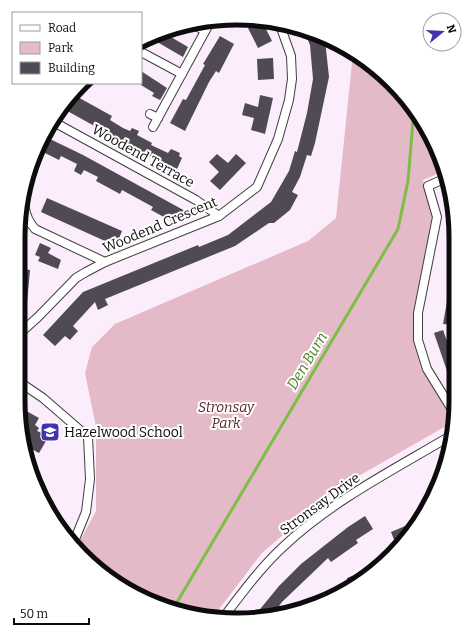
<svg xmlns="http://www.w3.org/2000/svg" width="474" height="638" font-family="Bitter,serif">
  <rect width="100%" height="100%" fill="#fcedfd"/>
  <path fill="#e4bac9" d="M353 53 411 104 439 153 444 171 423 180 432 218 413 321 416 349 432 385 453 422 336 489 262 553 213 617 194 616 140 597 82 556 76 548 96 511V427L85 373 92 347 115 324 308 241 336 218Z"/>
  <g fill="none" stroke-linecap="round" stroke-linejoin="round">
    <path stroke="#7cbe46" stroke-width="3" d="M173 609 398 229 408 181 414 109"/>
  </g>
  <g fill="#4f4a53">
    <path d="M262 21 272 41 258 48 248 28Z"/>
    <path d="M164 33 188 47 183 57 152 39Z"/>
    <path d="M305 33 325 40 329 77 315 143 311 156 307 155 300 177 292 192 298 195 290 210 274 223H269L235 246 105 299 108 305 98 310 95 302 73 326 78 331 70 340 65 336 55 346 43 335 83 292 198 245 199 247 228 235 271 202 289 171 295 151 297 152 307 113 313 79 310 45Z"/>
    <path d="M220 36 234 44 219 73 216 71 209 82 185 131 170 123 183 99 186 100 205 65 203 64Z"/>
    <path d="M273 58 274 79 258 80 257 59Z"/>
    <path d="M141 71 167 88 160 100 152 96 154 93 141 85Z"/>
    <path d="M74 95 112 116 110 120 123 128 130 131 132 128 139 131 137 135 152 143 151 145 168 153 171 149 180 153 179 156 182 158 177 169 152 158 62 108Z"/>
    <path d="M260 95 273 98 265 134 251 130 254 118 242 115 245 103 258 107Z"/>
    <path d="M50 139 83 155 187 212 182 222 175 218 173 222 151 210 153 207 122 190 120 194 96 181 98 177 84 170 81 175 74 171 77 164 61 156 59 160 43 152Z"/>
    <path d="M217 154 228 163 236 154 246 163 220 190 210 181 219 172 209 162Z"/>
    <path d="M47 198 122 231 116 246 41 212Z"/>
    <path d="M40 243 51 248 48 253 61 260 58 269 38 261 40 257 35 255Z"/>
    <path d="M21 269 30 270 27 303 18 302Z"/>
    <path d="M451 279H455L454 325 443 324Z"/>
    <path d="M443 330 455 363V384L447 371 434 333Z"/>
    <path d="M19 407 39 418 35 425 39 428 37 431 42 433 40 437 46 441 39 453 24 445Z"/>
    <path d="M365 516 373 529 356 540 358 543 331 562 328 558 282 602 273 614 252 619 279 586 301 564 348 527Z"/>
    <path d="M417 521 401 540 396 545 391 532Z"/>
    <path d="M374 567 375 570 370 575 350 586 347 578Z"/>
  </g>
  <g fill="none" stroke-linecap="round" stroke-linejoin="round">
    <g stroke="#3f3f3f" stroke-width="10">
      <g id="minor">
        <path d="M196 26 205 31"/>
        <path d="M141 52 182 74"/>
        <path d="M150 114 158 118"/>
        <path d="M52 121 196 200 219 216"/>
        <path d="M153 127 209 24"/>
        <path d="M27 177C25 198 20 212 35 229L105 262"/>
        <path d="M446 178 428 186 437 217 418 313V340L427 369 456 416"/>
        <path d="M18 335 38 317 76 278 86 272 105 262 219 216 257 187 278 139 289 100 292 79 291 56 280 25"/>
        <path d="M18 381 43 398 88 437 90 479 86 512 73 544"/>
        <path d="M223 618C242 593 261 567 284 546 333 500 395 469 452 435"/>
      </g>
    </g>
    <use href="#minor" stroke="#fff" stroke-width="8"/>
  </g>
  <defs>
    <g id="school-square" transform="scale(1)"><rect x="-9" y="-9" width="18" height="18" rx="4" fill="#4033ad" stroke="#fff"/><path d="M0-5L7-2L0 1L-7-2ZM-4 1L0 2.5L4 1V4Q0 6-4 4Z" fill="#fff"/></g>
  </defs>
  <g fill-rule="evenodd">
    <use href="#school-square" x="50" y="432"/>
  </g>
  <g text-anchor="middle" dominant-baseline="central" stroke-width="4" stroke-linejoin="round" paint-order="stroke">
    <g font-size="14" fill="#0c0c0c" stroke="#fff">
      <text transform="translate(143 156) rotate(29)">Woodend Terrace</text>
      <text transform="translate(160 225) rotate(-23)">Woodend Crescent</text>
      <text transform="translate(320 504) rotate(-36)">Stronsay Drive</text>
    </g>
    <g font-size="14" font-style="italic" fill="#5c2427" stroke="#fff">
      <text x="226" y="407">Stronsay<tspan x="226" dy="16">Park</tspan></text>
    </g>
    <g font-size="14" fill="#0c0c0c" stroke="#fff" text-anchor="start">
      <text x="64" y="432">Hazelwood School</text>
    </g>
    <g font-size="15" font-style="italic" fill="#4a8321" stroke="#fff">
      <text transform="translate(307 361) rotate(-59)">Den Burn</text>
    </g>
  </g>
  <path d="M0 0H474V638H0ZM237 25H237A212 212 0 0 1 449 237V401A212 212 0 0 1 237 613H237A212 212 0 0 1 25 401V237A212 212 0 0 1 237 25Z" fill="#fff" fill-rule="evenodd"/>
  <path fill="none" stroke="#0c0c0c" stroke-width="5" d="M237 25H237A212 212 0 0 1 449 237V401A212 212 0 0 1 237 613H237A212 212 0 0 1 25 401V237A212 212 0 0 1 237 25Z"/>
  <rect x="12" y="12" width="130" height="72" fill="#ffffff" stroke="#9e9e9e"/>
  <rect x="20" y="25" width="20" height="6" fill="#ffffff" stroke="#9e9e9e"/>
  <text x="48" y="32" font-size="12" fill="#0c0c0c">Road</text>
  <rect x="20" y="42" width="20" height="12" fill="#e4bac9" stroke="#9e9e9e"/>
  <text x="48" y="52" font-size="12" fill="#0c0c0c">Park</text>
  <rect x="20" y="62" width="20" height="12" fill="#4f4a53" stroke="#9e9e9e"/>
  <text x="48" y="72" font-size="12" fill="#0c0c0c">Building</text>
  <g transform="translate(442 32) rotate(72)"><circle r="19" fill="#ffffff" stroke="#9e9e9e"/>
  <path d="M0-3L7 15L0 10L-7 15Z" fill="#4033ad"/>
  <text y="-6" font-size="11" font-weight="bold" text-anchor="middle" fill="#0c0c0c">N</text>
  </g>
  <path d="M14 618v6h75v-6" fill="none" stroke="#0c0c0c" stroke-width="2"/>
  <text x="20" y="618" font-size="12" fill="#0c0c0c" stroke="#ffffff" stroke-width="3" paint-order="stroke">50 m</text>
</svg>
